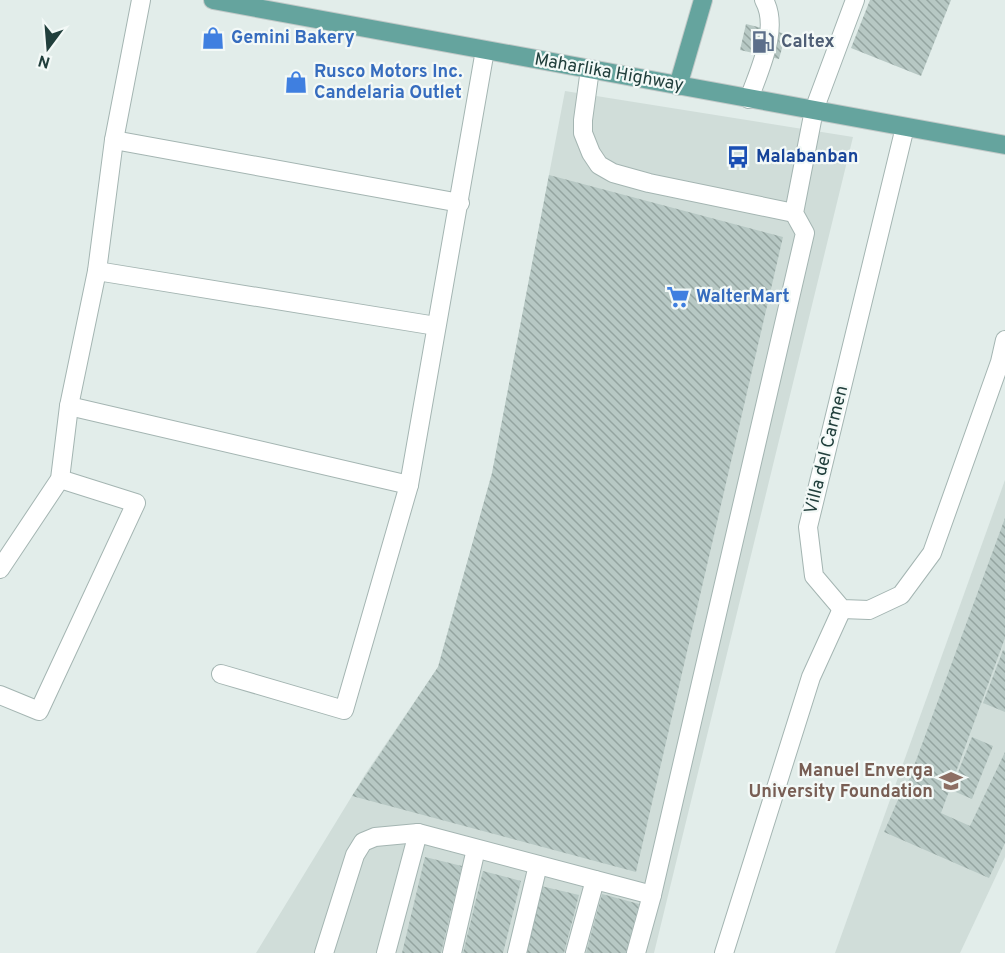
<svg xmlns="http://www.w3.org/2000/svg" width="1005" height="953" font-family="Overpass,sans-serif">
  <defs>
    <pattern id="building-back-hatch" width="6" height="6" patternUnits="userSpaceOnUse" patternTransform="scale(1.5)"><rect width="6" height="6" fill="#b7c8c4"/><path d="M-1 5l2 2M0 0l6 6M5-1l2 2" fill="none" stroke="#94a4a0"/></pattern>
  </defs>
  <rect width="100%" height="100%" fill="#e2edea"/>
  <g fill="#d0ddd9">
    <path d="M565 91 853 137 654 953H256L366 773 438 667 492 473Z"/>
    <path d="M1005 480V857L960 953H835Z"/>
  </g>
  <g fill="url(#building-back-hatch)">
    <path d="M870 0H951L921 76 851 48Z"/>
    <path d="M746 24 786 34 779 59 740 50Z"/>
    <path d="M549 175 783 237 636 872 352 796 438 667 492 473Z"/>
    <path d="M1005 518V638L941 813 970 826 1005 752V843L989 878 884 832 900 795 903 796Z"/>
    <path d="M1003 650 1005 651V712L983 703Z"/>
    <path d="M972 737 993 746 972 799 951 790Z"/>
    <path d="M425 857 462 866 441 953H402Z"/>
    <path d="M483 871 521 881 503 953H463Z"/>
    <path d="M541 886 579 895 564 953H525Z"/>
    <path d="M602 894 639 904 626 953H586Z"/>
  </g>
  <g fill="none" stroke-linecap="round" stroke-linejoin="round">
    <g stroke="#a4b5b2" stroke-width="20">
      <g id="minor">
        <path d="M590 69 583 120V133L591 153 599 165 613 173 649 183 794 213"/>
        <path d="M749 99C759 70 780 29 764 0"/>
        <path d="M905 127 808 527 814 576 842 609 869 610 901 595 932 553 1000 362 1005 340"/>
        <path d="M114 140 460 203"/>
        <path d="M97 271 436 326"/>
        <path d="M69 406 409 485"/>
        <path d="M0 569 60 479 69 406 97 271 114 140 141 0"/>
        <path d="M221 674 344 710 409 485 485 50"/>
        <path d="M0 695 39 711 136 503 60 479"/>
        <path d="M324 953 355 855 363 842 375 837 418 833 652 895"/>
        <path d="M386 953 418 833"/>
        <path d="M452 953 476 849"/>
        <path d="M517 953 538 865"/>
        <path d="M575 953 595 880"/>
        <path d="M636 953 652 895 805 233 794 213 814 110 855 0"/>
        <path d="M724 953 811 677 842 609"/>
      </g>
    </g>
    <g stroke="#c1c9c8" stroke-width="20">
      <g id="major">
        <path d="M213 0 1005 145"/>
        <path d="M678 86 703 0"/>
      </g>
    </g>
    <use href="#minor" stroke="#fff" stroke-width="18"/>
    <use href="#major" stroke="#65a49e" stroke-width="18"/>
  </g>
  <defs>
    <g id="shop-bare" transform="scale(1.8)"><path d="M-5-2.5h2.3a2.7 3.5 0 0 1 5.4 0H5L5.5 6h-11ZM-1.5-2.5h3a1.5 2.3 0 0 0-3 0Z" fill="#3f7fe0" stroke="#f3f9f7" stroke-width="2.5" paint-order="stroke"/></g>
    <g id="fuel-bare" transform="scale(1.8)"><path d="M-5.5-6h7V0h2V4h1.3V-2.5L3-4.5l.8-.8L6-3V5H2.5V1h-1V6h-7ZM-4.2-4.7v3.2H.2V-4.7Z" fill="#5c6f8a" stroke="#f3f9f7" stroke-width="2.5" paint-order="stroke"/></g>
    <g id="bus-bare" transform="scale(1.8)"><path d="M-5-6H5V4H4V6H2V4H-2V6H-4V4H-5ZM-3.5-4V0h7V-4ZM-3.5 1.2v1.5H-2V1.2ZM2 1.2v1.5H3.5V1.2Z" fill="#1a4fb4" stroke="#f3f9f7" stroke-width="2.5" paint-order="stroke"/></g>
    <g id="supermarket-bare" transform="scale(1.8)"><path d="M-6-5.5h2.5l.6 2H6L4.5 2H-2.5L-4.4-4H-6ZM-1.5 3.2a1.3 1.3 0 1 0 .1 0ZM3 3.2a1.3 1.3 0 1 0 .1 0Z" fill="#3f7fe0" stroke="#f3f9f7" stroke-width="2.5" paint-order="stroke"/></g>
    <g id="university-bare" transform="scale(1.8)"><path d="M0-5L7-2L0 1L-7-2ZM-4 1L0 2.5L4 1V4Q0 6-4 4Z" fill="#8d6e63" stroke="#f3f9f7" stroke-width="2.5" paint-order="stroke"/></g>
  </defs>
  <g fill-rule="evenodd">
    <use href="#shop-bare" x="213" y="38"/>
    <use href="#fuel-bare" x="763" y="42"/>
    <use href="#shop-bare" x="296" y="82"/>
    <use href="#bus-bare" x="738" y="157"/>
    <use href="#supermarket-bare" x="678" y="297"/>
    <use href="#university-bare" x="951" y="781"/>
  </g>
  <g text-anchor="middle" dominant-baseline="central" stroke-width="4.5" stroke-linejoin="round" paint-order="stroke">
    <g font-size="18" font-weight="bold" fill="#366cbe" stroke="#f3f9f7" text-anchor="start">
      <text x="231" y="38">Gemini Bakery</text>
      <text x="314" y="72">Rusco Motors Inc.<tspan x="314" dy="21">Candelaria Outlet</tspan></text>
      <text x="696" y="297">WalterMart</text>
    </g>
    <g font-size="18" font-weight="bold" fill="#4e5e75" stroke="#f3f9f7" text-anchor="start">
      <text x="781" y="42">Caltex</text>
    </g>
    <g font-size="18" fill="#213f3c" stroke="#f3f9f7">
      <text transform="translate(609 73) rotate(10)">Maharlika Highway</text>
      <text transform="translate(827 450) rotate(-76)">Villa del Carmen</text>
    </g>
    <g font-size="18" font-weight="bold" fill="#164399" stroke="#f3f9f7" text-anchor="start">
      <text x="756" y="157">Malabanban</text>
    </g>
    <g font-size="18" font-weight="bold" fill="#785e54" stroke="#f3f9f7" text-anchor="end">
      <text x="933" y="771">Manuel Enverga<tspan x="933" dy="21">University Foundation</tspan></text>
    </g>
  </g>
  <g transform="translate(48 48) rotate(196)" stroke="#f3f9f7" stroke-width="4.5" paint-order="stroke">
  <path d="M0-4.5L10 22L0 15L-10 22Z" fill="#213f3c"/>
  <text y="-9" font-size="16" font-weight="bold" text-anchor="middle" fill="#213f3c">N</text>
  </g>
</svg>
